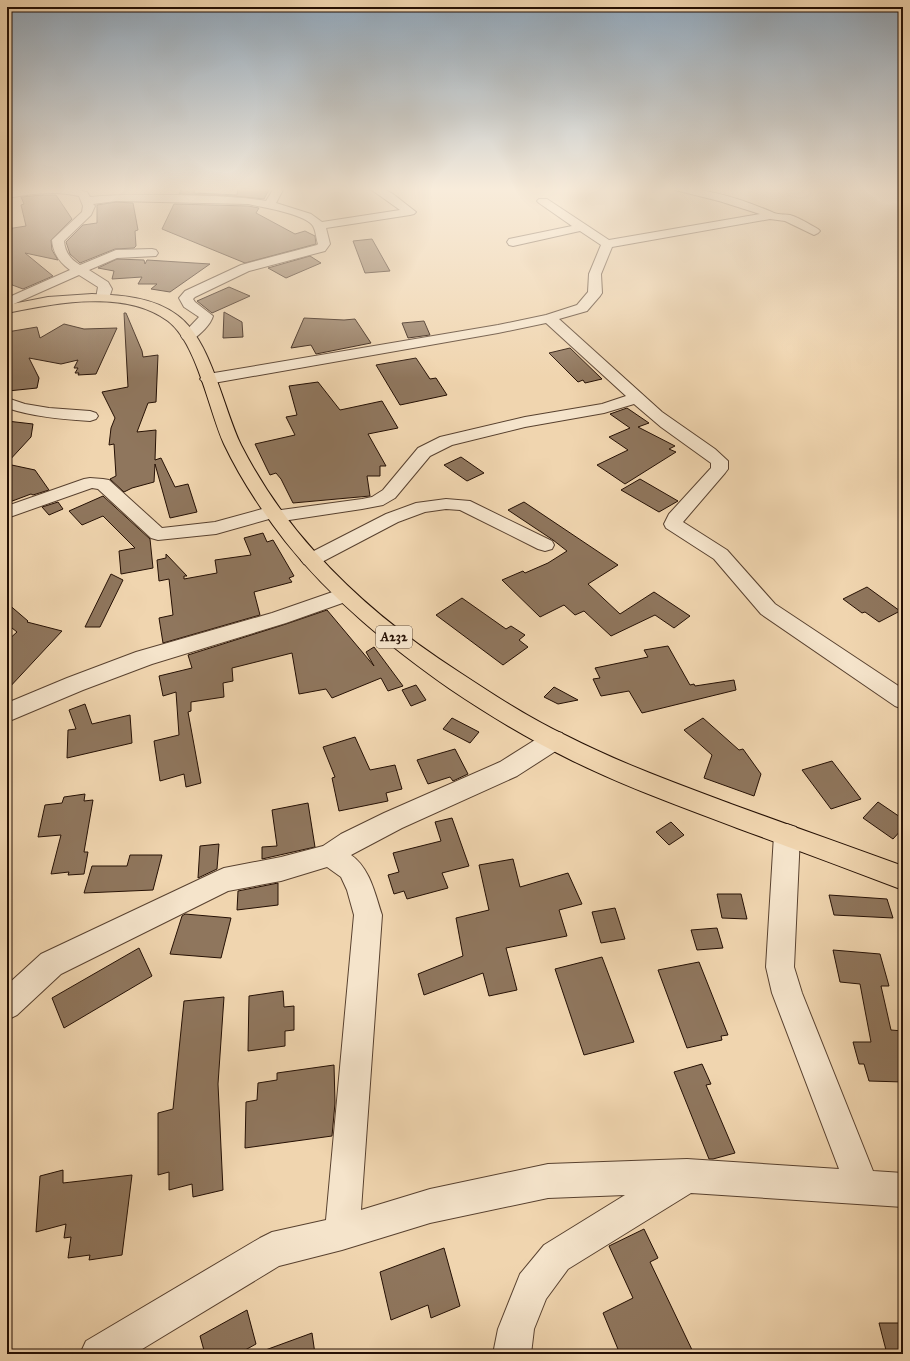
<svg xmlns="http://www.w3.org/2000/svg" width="910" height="1361" font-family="'IM FELL Great Primer',serif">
  <rect width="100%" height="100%" fill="#f0d5af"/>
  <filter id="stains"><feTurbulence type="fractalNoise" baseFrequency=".005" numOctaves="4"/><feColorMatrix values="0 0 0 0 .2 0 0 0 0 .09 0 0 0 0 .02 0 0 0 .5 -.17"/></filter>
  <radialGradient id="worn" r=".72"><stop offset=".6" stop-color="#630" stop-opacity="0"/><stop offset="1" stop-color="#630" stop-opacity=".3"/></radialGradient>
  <g fill="#8f765d" stroke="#251004">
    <path d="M182 188H195L194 193 237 195 238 188H270L264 199 233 196 179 194Z"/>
    <path d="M43 195H56L72 219 51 240 52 250 58 260 25 253 53 276 23 289 7 283V229L26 226 21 205 24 204 21 197Z"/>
    <path d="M116 202 133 203 138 230 135 231 136 246 134 248 115 249 80 263 70 254 66 242 83 225 97 223V205Z"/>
    <path d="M174 204 248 206 259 208 256 213 295 234 305 231 315 236 316 244 245 263 162 229Z"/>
    <path d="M372 239 390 271 365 273 353 241Z"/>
    <path d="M310 256 321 263 286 278 268 268Z"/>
    <path d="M117 259 144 260 145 264 147 260 210 264 170 292 151 289 157 284H138L142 277 112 279 114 271 98 268Z"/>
    <path d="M229 287 250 296 212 313 197 301Z"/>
    <path d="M224 312 242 322 243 337 223 338Z"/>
    <path d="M124 313H126L142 351 143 357 158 355 156 402 148 403 137 432 156 430 155 460 161 458 175 487 188 484 197 512 170 518 155 464 154 482 132 488 124 492 110 479 116 476 114 444 109 445 111 428 115 418 102 392 128 387Z"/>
    <path d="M304 318 344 320 355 319 371 343 316 354 311 345 291 348Z"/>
    <path d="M424 321 430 335 408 338 402 323Z"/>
    <path d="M64 324 84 329 117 328 96 374 78 375 79 373H75L78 368H74L78 360 61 364 29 358 39 378 37 388 8 391 9 353H7V332L37 327 40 338Z"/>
    <path d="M570 348 602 379 585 383 583 380 578 382 549 353Z"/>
    <path d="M416 358 430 379 436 378 447 395 400 405 376 365Z"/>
    <path d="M318 382 340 410 382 401 398 428 368 434 386 466H380V476H367L370 496 293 503 281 479 276 473 270 475 267 469 255 444 295 435 286 417 297 415 289 386Z"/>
    <path d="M627 408 649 423 638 427 675 446 669 449 676 452 625 484 597 465 628 450 609 437 630 428 610 414Z"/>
    <path d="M7 421 33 424 31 437 7 463Z"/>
    <path d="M461 457 484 473 467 481 444 465Z"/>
    <path d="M7 464 35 470 49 490 33 495 31 494 7 503Z"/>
    <path d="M640 479 678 501 659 512 621 490Z"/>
    <path d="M103 496 150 539 153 568 121 574 119 551 135 548 103 516 82 525 69 511Z"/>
    <path d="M58 502 63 509 49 515 42 507Z"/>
    <path d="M524 502 618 565 588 584 620 614 654 592 690 616 674 628 655 615 611 636 584 611 575 615 564 605 540 617 502 580 523 571 525 573 548 563 567 551 553 540 508 510Z"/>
    <path d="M263 533 267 542 273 540 294 576 289 578 292 582 254 592 260 615 163 643 159 618 173 615 169 579 159 581 157 560 166 558V554L187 576H184V579L217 573 215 560 251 555 244 538Z"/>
    <path d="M111 574 123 580 100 627H85Z"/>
    <path d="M867 587 900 611 879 622 865 612 862 613 843 599Z"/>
    <path d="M462 598 506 629 511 626 525 635 519 640 528 647 503 665 436 615Z"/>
    <path d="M7 603 28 621 27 622 62 631 7 690V641L17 632 7 624Z"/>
    <path d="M327 610 374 666 366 652 374 647 403 686 388 691 381 678 332 698 326 689 299 694 292 653 232 668 233 681 223 683 224 697 191 702V711L188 712 201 783 186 787 184 774 160 781 154 741 179 735 176 692 163 696 159 676 192 668 188 655 286 624Z"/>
    <path d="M668 646 690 685 694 684 695 686 734 680 736 690 642 713 629 691 601 696 593 679 600 678 595 668 648 657 644 650Z"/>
    <path d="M416 685 426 700 411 706 402 690Z"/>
    <path d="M554 687 578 700 558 704 544 697Z"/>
    <path d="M85 704 92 724 130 715 132 743 67 758 68 730 76 729 69 710Z"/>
    <path d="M452 718 479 732 470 743 443 729Z"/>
    <path d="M703 718 739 750 743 749 761 774 754 796 704 778 712 755 684 730Z"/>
    <path d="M355 737 370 770 395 765 402 789 386 793 388 801 339 811 332 778 335 777 323 747Z"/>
    <path d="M455 749 468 774 453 781 450 777 428 784 417 760Z"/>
    <path d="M832 761 861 799 831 809 802 770Z"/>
    <path d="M85 794 84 801 93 800 84 852H88L84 874 68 875 69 872 51 874 61 835 38 837 45 805 62 803 64 797Z"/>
    <path d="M878 802 903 819V828L893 839 863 818Z"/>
    <path d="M308 803 315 847 262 859V847L277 846 272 810Z"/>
    <path d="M452 818 469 866 442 873 448 888 407 899 404 891 394 894 388 875 399 872 393 853 441 841 435 822Z"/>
    <path d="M671 822 684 835 669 845 656 832Z"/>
    <path d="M219 844 217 869 198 878 200 846Z"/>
    <path d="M130 855H162L153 890 84 893 92 866H127Z"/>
    <path d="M513 859 520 887 568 873 582 904 559 910 567 936 506 948 517 990 489 996 483 973 424 995 418 974 463 956 456 918 489 910 479 865Z"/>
    <path d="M278 883V905L237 910 238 891Z"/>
    <path d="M717 894H741L747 919 722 918Z"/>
    <path d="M829 895 887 899 893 918 834 915Z"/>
    <path d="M615 908 625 939 601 943 592 912Z"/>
    <path d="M185 914 231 918 221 958 170 954 182 916Z"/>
    <path d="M717 928 723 948 697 950 691 930Z"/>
    <path d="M139 948 152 976 64 1028 52 998Z"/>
    <path d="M833 950 880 954 889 986H881L891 1030 903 1031V1082L869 1081 864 1064H859L853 1042H871L860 984 840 982Z"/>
    <path d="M602 957 634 1042 584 1055 555 969Z"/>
    <path d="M699 962 728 1035 721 1036 722 1040 687 1048 658 970Z"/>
    <path d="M283 991 284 1007 294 1006V1030L285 1031V1046L248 1051 249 996Z"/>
    <path d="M224 997 218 1084 223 1190 193 1197 192 1184 169 1190V1172L158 1175V1113L173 1109 184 1001Z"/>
    <path d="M702 1064 711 1084 706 1085 735 1153 713 1159H709L674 1072Z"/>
    <path d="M334 1065 335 1103 332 1136 245 1148 246 1102 257 1100 258 1083 277 1080V1073Z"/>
    <path d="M63 1170V1183L132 1175 122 1255 89 1260 90 1255 68 1258 71 1237 64 1238 66 1224 36 1232 40 1176Z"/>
    <path d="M644 1229 658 1258 650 1262 694 1354H620L603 1313 633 1298 609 1246Z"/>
    <path d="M444 1248 460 1306 431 1318 428 1305 391 1320 380 1272Z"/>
    <path d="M247 1310 256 1344 238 1354H205L200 1336Z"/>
    <path d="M879 1323H903V1354H887Z"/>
    <path d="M312 1333 315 1354H260V1352Z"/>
  </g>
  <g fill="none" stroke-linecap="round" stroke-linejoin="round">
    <g stroke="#58412f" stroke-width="2">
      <g id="minor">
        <path d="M31 188H69L87 192 90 197C119 194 148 195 177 195 206 196 237 196 266 201L274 188H284L276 203 311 214 322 222 400 210 369 188H382L393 194 416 212 414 214 410 215 326 228 330 244 325 251 249 271 195 297 193 299 195 302 213 316C211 324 200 335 193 339 190 341 186 340 183 339L181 336 199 317 184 307 179 298 185 291 241 265 317 245 318 244C316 238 316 231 313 226 306 214 261 207 248 204L116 201 93 204 95 206 91 215 64 241C65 252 70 259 80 265L116 250 152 249 156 250 158 253 156 256 117 258 89 270 108 282 112 289 108 301H98L96 298 98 287 79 275 7 307V298L70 270C59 262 53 253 52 240L82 212 83 206 79 196C54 190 31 194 7 198V192Z"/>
        <path d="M674 188C708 188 741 199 772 212 777 215 784 214 790 215 800 218 809 224 818 229L820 231 818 233 814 235 785 221 770 219 612 247 601 274 602 293 600 296 587 311 559 319 662 412 715 449 728 461V469L725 473 683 522 727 550 775 604 903 689V709L895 706 761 614 714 559 666 528 664 524 669 514 711 468V463L661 427 634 404 604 413 525 427 452 445 430 456 395 498 383 505 362 509 276 522 269 519 216 534 158 540 151 538 98 489 92 488 7 518V506L84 479 90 478 103 479 109 480 162 528 215 522 273 506 281 510 362 499 372 497 383 490 418 448 440 437 525 417 602 404 626 396 546 323 498 333 208 384 203 382 200 379 203 376 208 374 498 325 546 315 577 305 588 292 589 274 601 245 580 231 513 246 509 245 507 242 509 239 572 226 539 203 537 201 539 199H547L609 240 760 214 719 201 675 190Z"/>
        <path d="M7 398 25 404 49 408 90 411 96 413 98 416 96 419 90 421C62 419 34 417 7 408Z"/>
        <path d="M446 499 470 501 552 541 554 545 552 549 545 551 538 549 460 510 446 509 425 512 398 522 318 564 311 566 304 564 301 560 304 556 386 514 416 503Z"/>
        <path d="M344 588 351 590 354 595 351 600 286 623 152 664 83 690 7 722V703L67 678 136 652 272 613Z"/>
        <path d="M554 731 562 733 566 740 562 747 517 776 402 828 351 855C370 868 375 894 382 915L361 1210 430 1189 548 1164 687 1159 839 1169 772 993 766 967 774 835 778 827 787 824 796 827 800 835 794 967 802 993 873 1171 903 1173V1207L691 1193 568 1269 546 1299 534 1329 531 1354H493L498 1329 520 1274 544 1245 625 1195 548 1198 430 1223 342 1250 279 1266 134 1354H80L86 1341 260 1238 272 1232 326 1220 354 915 347 890 341 877 327 867 281 881 228 891 61 974 17 1015 7 1020V985L41 954 215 872 224 868 281 857 323 846 341 834 384 813 500 762 546 733Z"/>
      </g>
    </g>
    <g stroke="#251004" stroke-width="2">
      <path id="major" d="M92 294C121 295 153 297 177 315 211 339 223 408 241 445 261 484 286 520 315 552 357 599 406 638 459 672 494 695 529 718 567 736 620 763 675 783 731 804 788 825 846 845 903 866V890C848 869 792 848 737 828 682 807 626 787 573 761 530 740 490 716 450 689 389 646 332 600 285 541 262 511 240 478 224 444 209 411 197 343 168 321 126 289 54 303 7 313V305L48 297Z"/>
    </g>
    <use href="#minor" fill="#f5e4cb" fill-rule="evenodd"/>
    <use href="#major" fill="#f0d5af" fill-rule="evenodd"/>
  </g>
  <linearGradient id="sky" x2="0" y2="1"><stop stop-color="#8fa6ba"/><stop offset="0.5" stop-color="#f8ecdb"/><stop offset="1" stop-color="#f8ecdb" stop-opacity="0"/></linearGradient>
  <rect width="910" height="378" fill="url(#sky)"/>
  <g text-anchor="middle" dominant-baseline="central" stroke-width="3" stroke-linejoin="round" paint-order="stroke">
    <rect fill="#f5e4cb" stroke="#635040" stroke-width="1" x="376" y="626" width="36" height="22" rx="3"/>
    <g font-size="13" font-weight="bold" fill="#251004">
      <text x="394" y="637">A232</text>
    </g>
  </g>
  <rect width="910" height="1361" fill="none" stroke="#f0d5af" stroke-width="24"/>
  <rect x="8" y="8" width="894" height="1345" fill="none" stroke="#251004" stroke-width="2"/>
  <rect x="12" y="12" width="886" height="1337" fill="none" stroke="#251004"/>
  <rect width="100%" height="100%" filter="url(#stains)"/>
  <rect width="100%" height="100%" fill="url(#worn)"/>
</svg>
